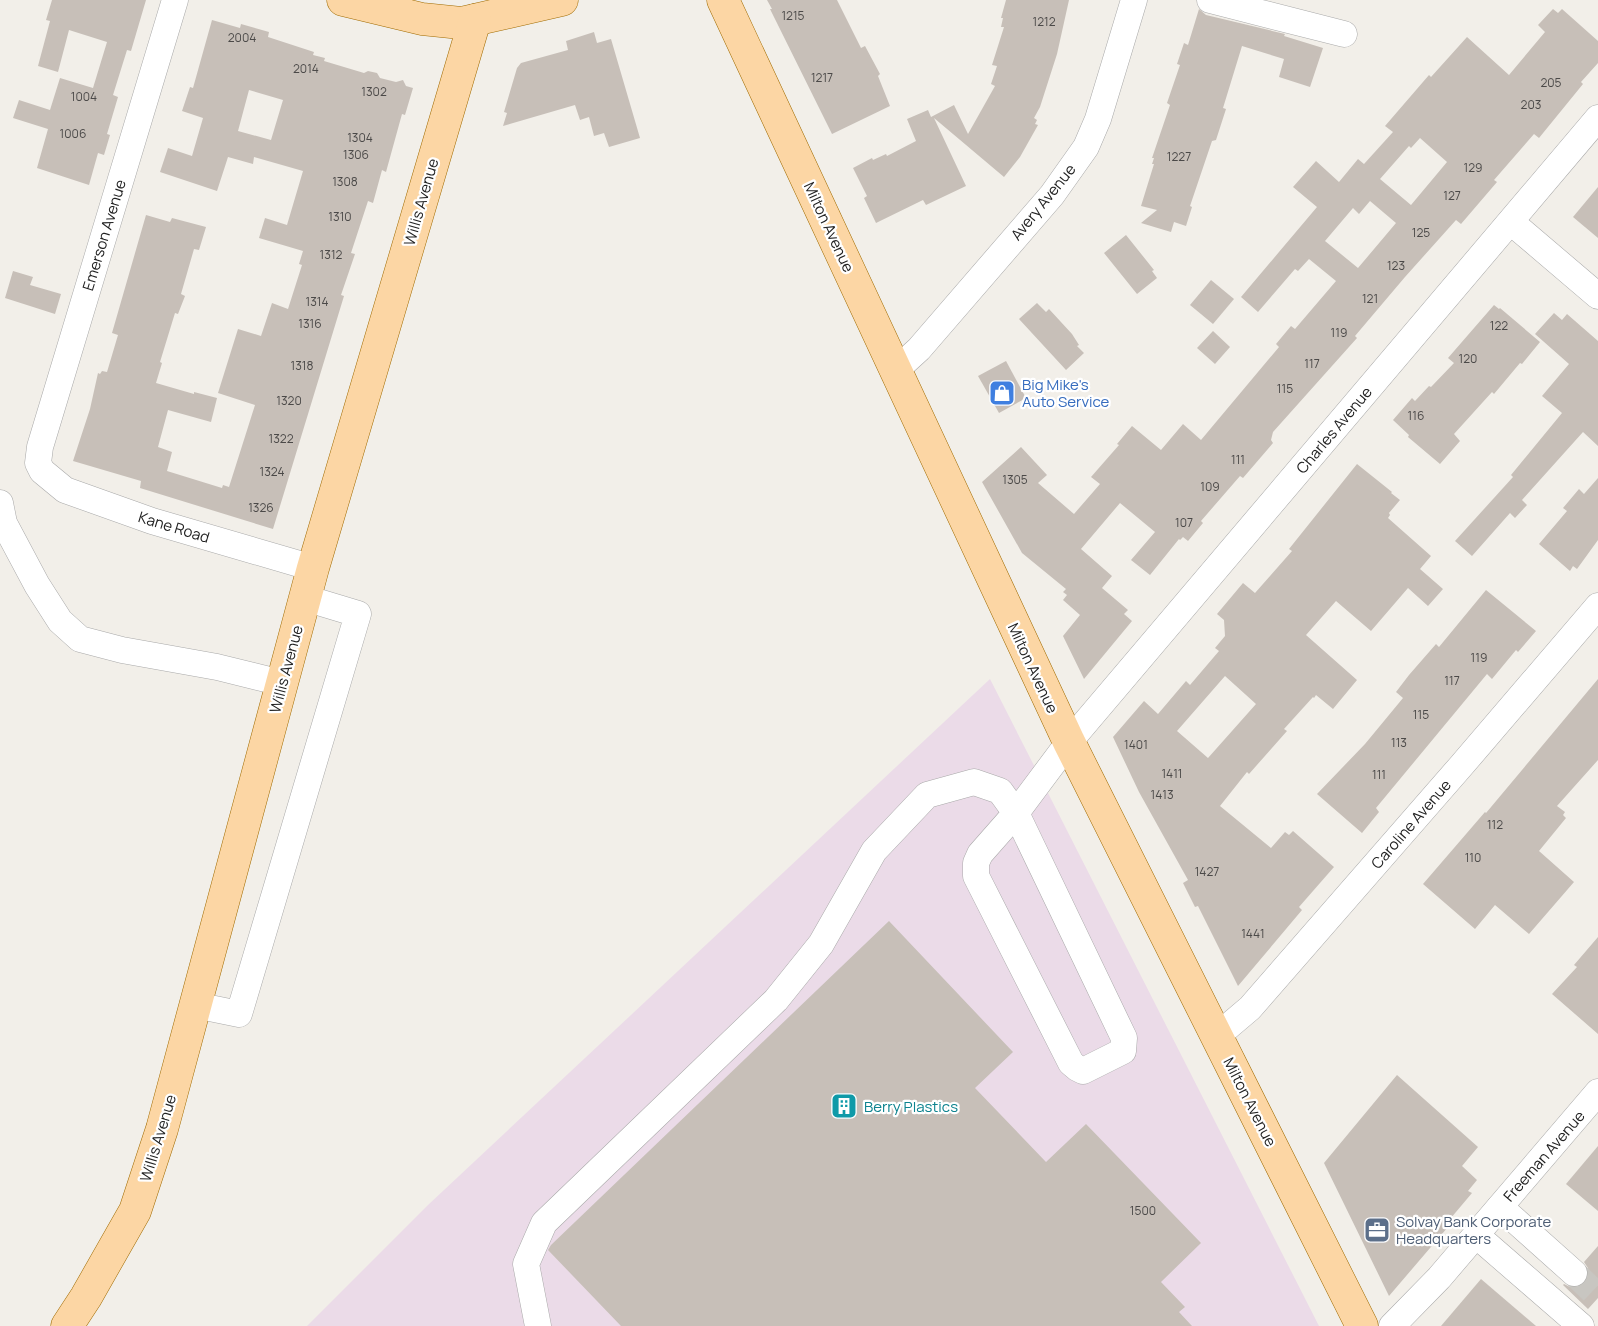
<svg xmlns="http://www.w3.org/2000/svg" width="1598" height="1326" font-family="Manrope,sans-serif">
  <rect width="100%" height="100%" fill="#f2efe9"/>
  <path fill="#ebdbe8" d="M990 679 1319 1326H307L428 1205Z"/>
  <g fill="#c7bfb8" fill-rule="evenodd">
    <path d="M52 0H146L131 51 127 50 113 95 118 97 107 134 110 135 104 155 98 153 89 185 37 168 48 129 13 118 19 100 50 110 60 78 93 88 107 42 69 30 58 72 38 66 50 21 46 20Z"/>
    <path d="M767 0H837L861 48 865 46 880 74 878 76 890 106 832 134 770 9H772Z"/>
    <path d="M1006 0H1069L1057 54 1040 107 1034 118 1037 120 1035 124 1038 125 1020 157 1004 177 934 118 966 186 926 205 923 200 876 223 864 198 867 196 853 168 872 158 873 160 886 154 887 156 916 141 907 119 928 110 931 117 954 105 968 134 995 86 991 84 997 66 992 65 1004 27H1001L1003 18H1001Z"/>
    <path d="M1199 9 1206 15 1285 34 1284 36 1323 48 1310 87 1279 77 1284 59 1242 46 1223 108 1226 109 1216 140 1212 141 1190 206 1192 207 1186 226 1174 222 1171 232 1141 223 1157 210 1141 206 1154 164H1152L1154 158H1152L1170 105 1167 103 1180 65 1177 64 1184 43 1188 45Z"/>
    <path d="M1553 9 1558 13 1562 9 1598 41V63L1581 82 1583 84 1539 138 1534 134 1494 180 1497 182 1461 224 1456 220 1405 277 1355 336 1357 338 1273 432 1271 440 1273 443 1243 478 1240 476 1201 521 1203 523 1188 541 1183 537 1180 540 1179 539 1150 575 1131 560 1155 532 1120 503 1081 549 1112 576 1102 588 1128 610 1124 614 1132 621 1084 679 1063 636 1080 615 1063 600 1067 595 1063 592 1066 589 1022 553 982 482 1021 447 1047 475 1038 483 1074 514 1100 484 1091 477 1119 445 1117 444 1132 426 1161 450 1183 424 1201 440 1279 347 1276 344 1291 326 1295 329 1336 281 1309 259 1298 271 1295 269 1258 312 1241 297 1317 207 1293 187 1316 161 1339 182 1358 159 1364 164 1393 132 1385 126 1429 75 1431 77 1467 37 1509 75 1545 32 1538 25ZM1420 138 1447 162 1411 205 1380 179 1409 146 1411 148ZM1370 201 1396 223 1358 268 1325 241 1353 208 1359 214Z"/>
    <path d="M212 20 240 28 241 24 269 32 268 37 314 52 313 55 325 58 324 61 364 73 368 71 377 73 380 78 396 82 403 80 406 86 413 88 405 115 402 114 386 172 382 170 373 203 368 201 351 253 355 254 341 295 344 296 273 529 140 488 141 481 73 461 90 409 98 373 100 374 102 371 107 372 118 335 112 333 146 215 170 222 172 218 206 227 199 250 194 249 181 294 185 296 178 314 175 313 160 362 162 363 156 383 194 394V392L217 398 211 422 168 410 158 447 172 452 167 471 222 488 223 485 229 487 255 405 218 393 238 329 261 336 272 303 288 309 302 265 299 264 303 251 259 238 265 218 287 225 303 171 254 157 253 164 228 157 217 191 160 172 168 148 192 156 203 118 182 111 190 87 193 88ZM249 90 283 100 271 140 238 131Z"/>
    <path d="M594 32 597 43 611 39 640 138 609 147 604 133 594 136 589 117 580 120 575 105 503 126 507 113 504 112 517 68 521 63 568 50 566 41Z"/>
    <path d="M1598 187V238L1573 217Z"/>
    <path d="M1126 235 1154 270 1152 271 1157 278 1137 294 1104 253Z"/>
    <path d="M13 271 33 277 30 285 61 294 55 314 5 298Z"/>
    <path d="M1211 280 1234 299 1213 324 1190 305Z"/>
    <path d="M1037 303 1046 312 1049 309 1072 334 1079 345 1077 346 1084 353 1066 370 1019 319Z"/>
    <path d="M1494 305 1499 309 1500 308 1540 342 1522 364 1520 363 1494 394 1492 392 1454 434 1460 441 1440 464 1408 437 1409 435 1393 420 1412 398 1415 401 1429 386 1431 387 1454 363 1448 358Z"/>
    <path d="M1554 313 1562 320 1567 314 1598 341V446L1583 432 1522 500 1527 505 1515 518 1510 513 1472 556 1455 541 1513 477 1511 475 1562 413 1542 396 1569 364 1535 334Z"/>
    <path d="M1213 331 1230 347 1215 364 1197 348Z"/>
    <path d="M1006 361 1026 398 999 413 978 376Z"/>
    <path d="M1357 464 1392 492 1391 493 1400 500 1389 513 1390 515 1388 518 1431 556 1420 569 1443 589 1428 606 1408 588 1371 631 1336 601 1306 635 1357 680 1333 709 1316 695 1314 698 1313 697 1284 729 1287 731 1249 774 1247 772 1220 806 1271 848 1285 832 1289 835 1293 831 1334 867 1299 907 1302 910 1238 986 1198 906 1195 907 1183 883 1188 880 1139 792 1113 737 1144 701 1158 714 1186 681 1190 685 1219 651 1215 648 1225 636 1224 620 1217 614 1243 583 1255 593 1292 551 1289 549ZM1225 676 1256 704 1208 758 1177 731Z"/>
    <path d="M1598 478V540L1577 569 1573 566 1570 571 1539 544 1567 511 1563 508 1579 489 1584 494Z"/>
    <path d="M1486 590 1536 631 1518 652 1516 650 1492 679 1487 674 1376 808 1379 812 1362 833 1317 794 1365 744 1403 698 1396 692 1409 675 1436 644 1439 647Z"/>
    <path d="M1598 679V760L1557 806 1565 812 1563 815 1566 818 1539 851 1574 882 1529 934 1495 905 1475 929 1423 884 1485 812 1486 813Z"/>
    <path d="M889 921 1013 1052 975 1088 1046 1162 1086 1124 1201 1243 1161 1282 1185 1307 1179 1312 1192 1326H621L548 1250 551 1245Z"/>
    <path d="M1598 937V1034L1552 994 1577 967 1574 965Z"/>
    <path d="M1397 1075 1478 1147 1462 1166 1477 1180 1468 1191 1472 1193 1445 1225 1448 1227 1389 1296 1324 1163Z"/>
    <path d="M1598 1146V1211L1566 1184Z"/>
    <path d="M1598 1246V1298L1588 1309 1563 1285 1564 1284 1570 1287H1578L1585 1283 1589 1275 1588 1268 1584 1262Z"/>
    <path d="M1481 1279 1536 1326H1441Z"/>
  </g>
  <g fill="none" stroke-linecap="round" stroke-linejoin="round">
    <path stroke="#c8c6c1" stroke-width="26" stroke-dasharray="26 13" stroke-linecap="butt" d="M1574 1273 1598 1296"/>
    <g stroke="#a9a9a9" stroke-width="27">
      <g id="minor">
        <path d="M175 0 40 447 38 463 42 471 65 490 152 521 313 568"/>
        <path d="M1210 0 1344 34"/>
        <path d="M1511 222 1598 296"/>
        <path d="M896 370 919 349 1052 195 1086 147 1098 119 1134 0"/>
        <path d="M0 503 4 523 37 585 60 621 80 639 122 650 217 667 282 683"/>
        <path d="M195 1005 239 1014 358 614 305 598"/>
        <path d="M1217 1036 1250 1008 1461 766 1598 606"/>
        <path d="M1500 1207 1574 1273"/>
        <path d="M1476 1235 1581 1326"/>
        <path d="M538 1326 526 1264 544 1223 776 1000 821 944 874 851 927 795 974 782 1000 791 1016 813 1124 1038 1123 1051 1083 1071 1077 1068 1071 1063 976 876V863L980 854 1016 813 1069 742 1598 118"/>
        <path d="M1392 1326 1439 1278 1598 1092"/>
      </g>
    </g>
    <g stroke="#a06b00" stroke-width="33">
      <g id="major">
        <path d="M343 0 422 19 461 23 562 0"/>
        <path d="M723 0 1069 742 1362 1326"/>
        <path d="M67 1326 86 1297 135 1211 162 1129 313 568 475 20"/>
      </g>
    </g>
    <use href="#minor" stroke="#fff" stroke-width="26"/>
    <use href="#major" stroke="#fcd6a4" stroke-width="32"/>
  </g>
  <defs>
    <g id="shop-square" transform="scale(1.35)"><rect x="-9" y="-9" width="18" height="18" rx="4" fill="#3f7fe0" stroke="#fff"/><path d="M-5-2.5h2.3a2.7 3.5 0 0 1 5.4 0H5L5.5 6h-11ZM-1.5-2.5h3a1.5 2.3 0 0 0-3 0Z" fill="#fff"/></g>
    <g id="building-square" transform="scale(1.35)"><rect x="-9" y="-9" width="18" height="18" rx="4" fill="#0f9aa8" stroke="#fff"/><path d="M-4-6H4V6H1V3H-1V6H-4ZM-2.5-4.3h1.7v1.8h-1.7ZM.8-4.3h1.7v1.8H.8ZM-2.5-1h1.7V.8h-1.7ZM.8-1h1.7V.8H.8Z" fill="#fff"/></g>
    <g id="office-square" transform="scale(1.35)"><rect x="-9" y="-9" width="18" height="18" rx="4" fill="#5c6f8a" stroke="#fff"/><path d="M-6-3h4V-5.5h4V-3h4V5H-6ZM-1-4.5V-3h2v-1.5ZM-6 0V1H6V0Z" fill="#fff"/></g>
  </defs>
  <g fill-rule="evenodd">
    <use href="#shop-square" x="1002" y="393"/>
    <use href="#building-square" x="844" y="1106"/>
    <use href="#office-square" x="1377" y="1230"/>
  </g>
  <g text-anchor="middle" dominant-baseline="central" stroke-width="4.5" stroke-linejoin="round" paint-order="stroke">
    <g font-size="12" fill="#4b4948">
      <text x="793" y="15">1215</text>
      <text x="1044" y="21">1212</text>
      <text x="242" y="37">2004</text>
      <text x="306" y="68">2014</text>
      <text x="822" y="77">1217</text>
      <text x="1551" y="82">205</text>
      <text x="374" y="91">1302</text>
      <text x="84" y="96">1004</text>
      <text x="1531" y="104">203</text>
      <text x="73" y="133">1006</text>
      <text x="360" y="137">1304</text>
      <text x="356" y="154">1306</text>
      <text x="1179" y="156">1227</text>
      <text x="1473" y="167">129</text>
      <text x="345" y="181">1308</text>
      <text x="1452" y="195">127</text>
      <text x="340" y="216">1310</text>
      <text x="1421" y="232">125</text>
      <text x="331" y="254">1312</text>
      <text x="1396" y="265">123</text>
      <text x="1370" y="298">121</text>
      <text x="317" y="301">1314</text>
      <text x="310" y="323">1316</text>
      <text x="1499" y="325">122</text>
      <text x="1339" y="332">119</text>
      <text x="1468" y="358">120</text>
      <text x="1312" y="363">117</text>
      <text x="302" y="365">1318</text>
      <text x="1285" y="388">115</text>
      <text x="289" y="400">1320</text>
      <text x="1416" y="415">116</text>
      <text x="281" y="438">1322</text>
      <text x="1238" y="459">111</text>
      <text x="272" y="471">1324</text>
      <text x="1015" y="479">1305</text>
      <text x="1210" y="486">109</text>
      <text x="261" y="507">1326</text>
      <text x="1184" y="522">107</text>
      <text x="1479" y="657">119</text>
      <text x="1452" y="680">117</text>
      <text x="1421" y="714">115</text>
      <text x="1399" y="742">113</text>
      <text x="1136" y="744">1401</text>
      <text x="1172" y="773">1411</text>
      <text x="1379" y="774">111</text>
      <text x="1162" y="794">1413</text>
      <text x="1495" y="824">112</text>
      <text x="1473" y="857">110</text>
      <text x="1207" y="871">1427</text>
      <text x="1253" y="933">1441</text>
      <text x="1143" y="1210">1500</text>
    </g>
    <g font-size="15" fill="#222" stroke="#fff">
      <text transform="translate(421 202) rotate(-74)">Willis Avenue</text>
      <text transform="translate(1043 202) rotate(-51)">Avery Avenue</text>
      <text transform="translate(829 227) rotate(65)">Milton Avenue</text>
      <text transform="translate(104 235) rotate(-73)">Emerson Avenue</text>
      <text transform="translate(1334 430) rotate(-50)">Charles Avenue</text>
      <text transform="translate(174 527) rotate(17)">Kane Road</text>
      <text transform="translate(1033 668) rotate(65)">Milton Avenue</text>
      <text transform="translate(286 669) rotate(-75)">Willis Avenue</text>
      <text transform="translate(1411 824) rotate(-49)">Caroline Avenue</text>
      <text transform="translate(1250 1102) rotate(63)">Milton Avenue</text>
      <text transform="translate(158 1138) rotate(-73)">Willis Avenue</text>
      <text transform="translate(1544 1156) rotate(-49)">Freeman Avenue</text>
    </g>
    <g font-size="15" fill="#366cbe" stroke="#fff" text-anchor="start">
      <text x="1022" y="384">Big Mike's<tspan x="1022" dy="17">Auto Service</tspan></text>
    </g>
    <g font-size="15" fill="#0d838f" stroke="#fff" text-anchor="start">
      <text x="864" y="1106">Berry Plastics</text>
    </g>
    <g font-size="15" fill="#4e5e75" stroke="#fff" text-anchor="start">
      <text x="1396" y="1221">Solvay Bank Corporate<tspan x="1396" dy="17">Headquarters</tspan></text>
    </g>
  </g>
</svg>
